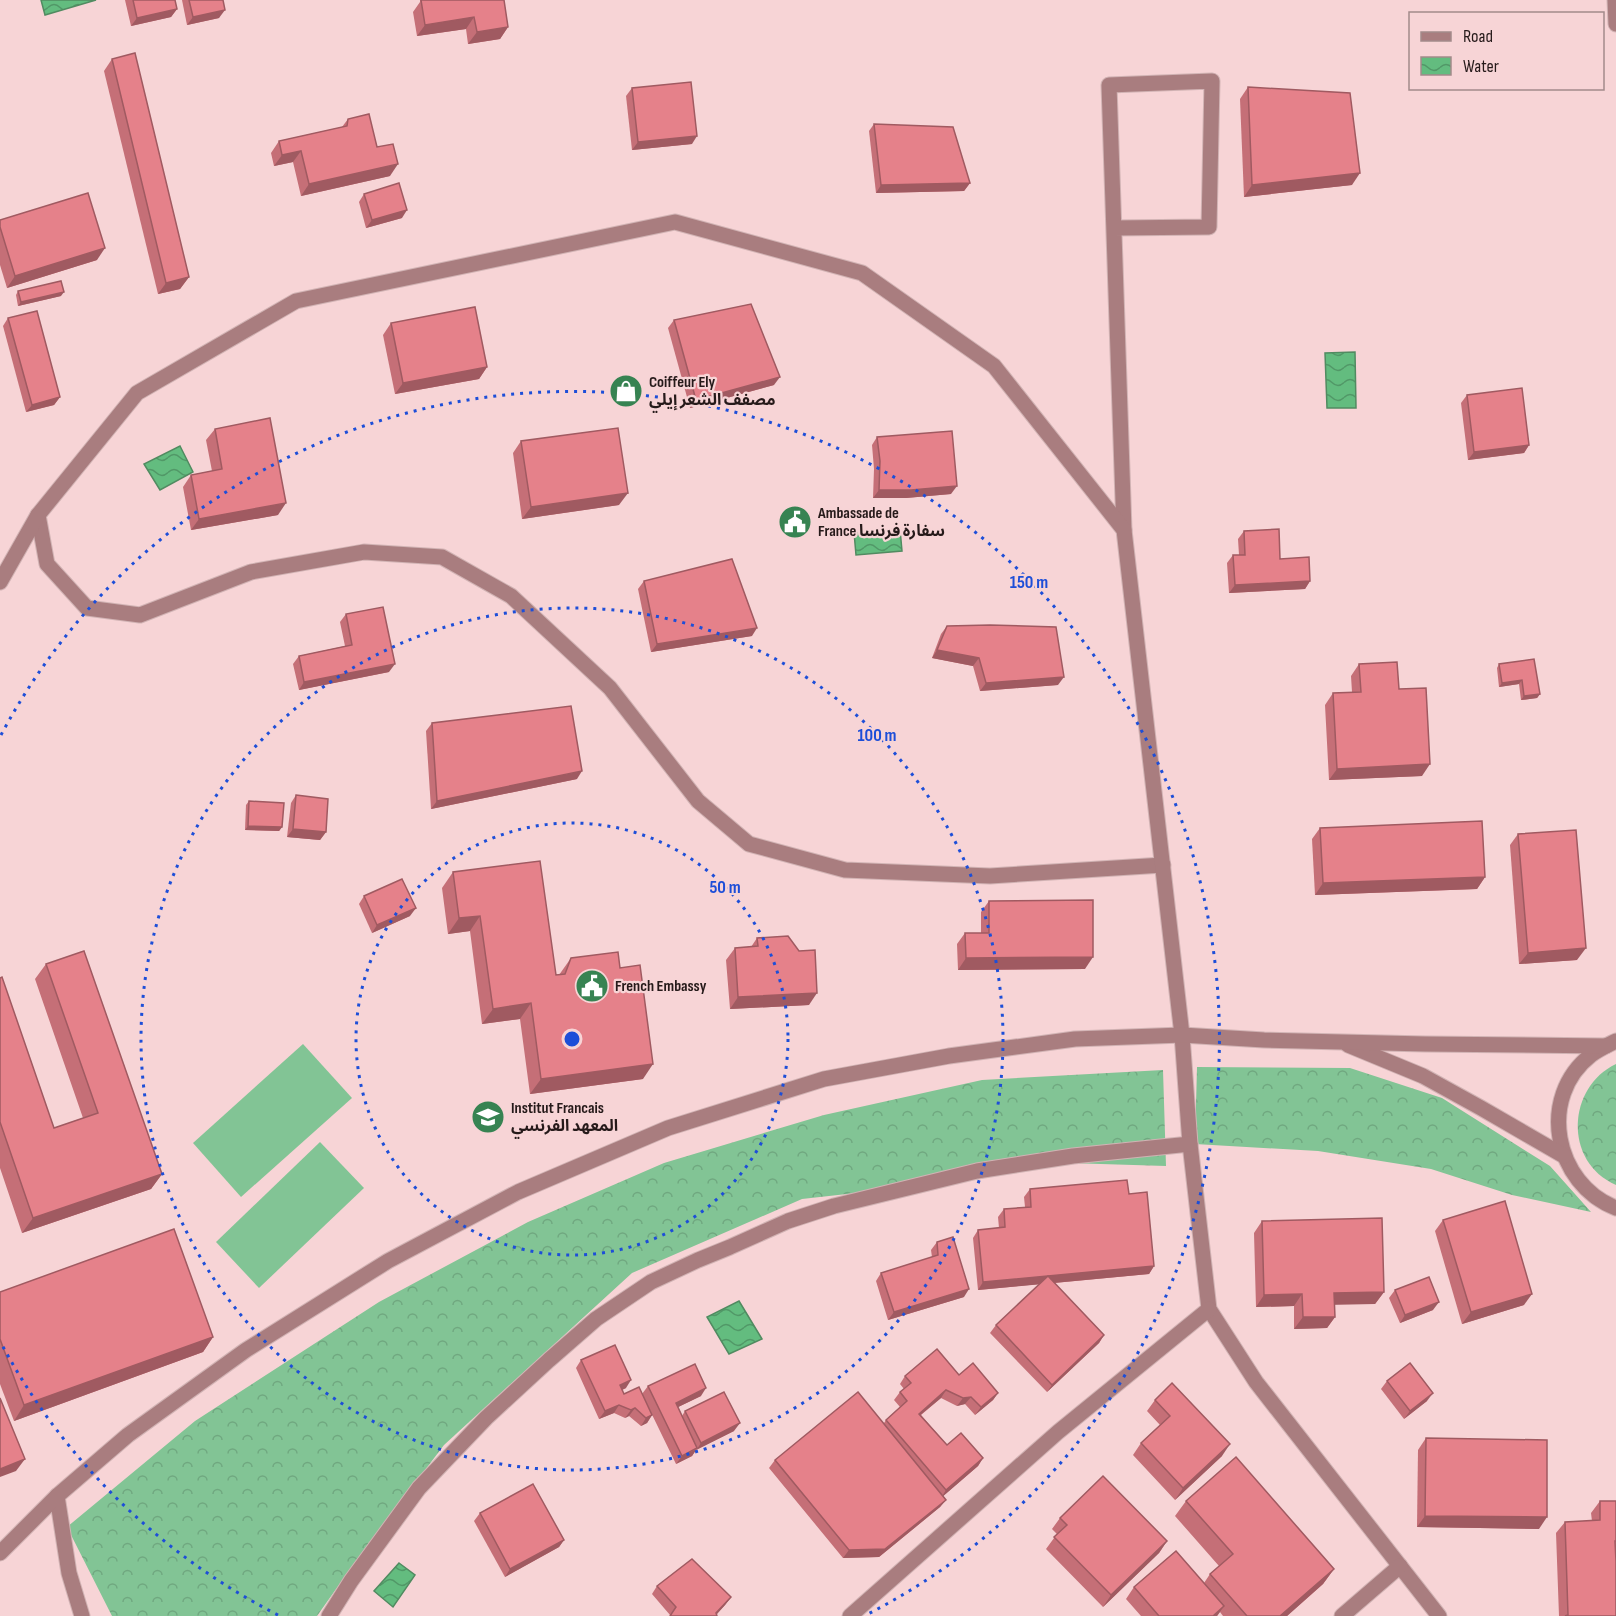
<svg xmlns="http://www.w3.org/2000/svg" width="1616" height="1616" font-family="'Sofia Sans Condensed','Noto Sans Arabic',sans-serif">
  <defs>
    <pattern id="forest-crowns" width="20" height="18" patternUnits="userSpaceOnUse" patternTransform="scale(1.5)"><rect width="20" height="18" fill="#82c495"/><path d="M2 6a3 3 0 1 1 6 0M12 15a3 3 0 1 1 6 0" fill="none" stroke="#70a880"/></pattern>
    <pattern id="water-waves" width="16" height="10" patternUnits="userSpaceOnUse" patternTransform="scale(1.5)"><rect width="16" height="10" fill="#63bc7f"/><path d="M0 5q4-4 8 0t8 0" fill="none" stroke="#519867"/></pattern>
  </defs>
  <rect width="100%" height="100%" fill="#f7d4d6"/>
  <g fill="url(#forest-crowns)">
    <path d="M1616 1064V1185C1563 1162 1567 1087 1616 1064Z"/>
    <path d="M1197 1067 1350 1068 1442 1098 1550 1166 1591 1212 1512 1195 1431 1169 1318 1151 1195 1144Z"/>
    <path d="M1163 1070 1166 1166 1068 1163 973 1180 802 1199 632 1273 444 1445 353 1565 317 1616H112L67 1527 195 1421 379 1302 528 1222 664 1163 824 1115 982 1080Z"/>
  </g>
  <g fill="#82c495">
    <path d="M303 1044 352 1098 241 1197 193 1143Z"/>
    <path d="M320 1142 364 1188 259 1288 216 1242Z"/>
  </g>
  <g fill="url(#water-waves)" stroke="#518b61" stroke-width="1.5">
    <path d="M41 0H96L45 15Z"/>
    <path d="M1355 352 1356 408H1327L1325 353Z"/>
    <path d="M180 446 193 472 160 490 144 464Z"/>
    <path d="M900 529 902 551 856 555 854 532Z"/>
    <path d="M739 1301 762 1339 729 1354 707 1317Z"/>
    <path d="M399 1563 415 1575 393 1607 374 1591Z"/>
  </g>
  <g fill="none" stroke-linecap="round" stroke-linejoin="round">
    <g stroke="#d1b3b4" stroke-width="17">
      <g id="minor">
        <path d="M1615 0 1616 24"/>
        <path d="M1114 228 1209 227 1212 81 1109 85 1124 530"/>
        <path d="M38 515 47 564 87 608 140 615 251 572 364 552 442 557 511 596 610 688 698 801 749 844 845 870 990 876 1163 865"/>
        <path d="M0 582 38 515 137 393 296 301 675 222 862 273 994 366 1124 530 1182 1035 1190 1144 1209 1309 1256 1382 1439 1616"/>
        <path d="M1616 1041C1608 1045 1599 1049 1591 1055 1537 1097 1554 1184 1616 1208"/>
        <path d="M1348 1045 1423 1076 1481 1108 1564 1156"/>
        <path d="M57 1496 69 1573 82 1616"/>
        <path d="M0 1553 57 1496 128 1435 246 1350 388 1261 518 1192 668 1128 824 1079 949 1056 1075 1039 1182 1035 1264 1040 1425 1044 1606 1046"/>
        <path d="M329 1616 351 1581 419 1488 486 1418 549 1360 596 1319 651 1282 698 1260 730 1247 788 1221 834 1206 977 1171 1073 1156 1190 1144"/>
        <path d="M850 1616 1058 1432 1209 1309"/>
        <path d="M1342 1616 1400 1566"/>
      </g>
    </g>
    <use href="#minor" stroke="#a97d7f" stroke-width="15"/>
  </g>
  <g fill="#c56f77">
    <path d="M125 0H175L177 9 171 17 131 26Z"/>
    <path d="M182 0H223L219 18 187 25Z"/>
    <path d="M420 0H504L508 27 500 39 468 44 466 29 417 36 413 12 420 2Z"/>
    <path d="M112 59 189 277 180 289 158 294 104 71Z"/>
    <path d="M1248 87 1352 185 1244 197 1240 99Z"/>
    <path d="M632 88 692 144 632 150 626 96Z"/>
    <path d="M348 119 377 147 390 176 301 196 293 162 274 166 271 153 279 141 342 127Z"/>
    <path d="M874 124 970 183 964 191 876 193 869 131Z"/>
    <path d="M364 194 402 218 366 228 359 202Z"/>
    <path d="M0 220 97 260 7 288 0 265Z"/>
    <path d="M18 291 61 296 18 306 16 295Z"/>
    <path d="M8 318 60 397 54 405 26 412 3 326Z"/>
    <path d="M674 320 774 385 690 408 668 328Z"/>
    <path d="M391 323 487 367 479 379 395 394 383 335Z"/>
    <path d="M1467 395 1529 445 1524 453 1468 460 1461 403Z"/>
    <path d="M215 429 278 515 191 530 183 487 191 475 212 471 206 440Z"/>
    <path d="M877 437 951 494 906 498H873L874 469 872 445Z"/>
    <path d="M521 441 619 505 522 519 513 453Z"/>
    <path d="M1244 531 1310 581 1305 589 1229 593 1227 563 1233 555H1239L1238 539Z"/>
    <path d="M644 581 752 636 651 652 638 589Z"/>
    <path d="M346 614 389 672 299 690 293 664 299 656 345 646 340 622Z"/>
    <path d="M947 626 1058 685 980 691 973 666 932 658 941 634Z"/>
    <path d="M1359 664 1399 689 1422 776 1329 780 1325 705 1333 693 1352 692 1351 676Z"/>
    <path d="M1499 664 1540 694 1537 698 1521 700 1519 684 1499 687 1497 668Z"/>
    <path d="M432 723 577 779 431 809 426 731Z"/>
    <path d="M296 795 326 832 320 840 287 837 291 803Z"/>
    <path d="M249 801 282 827 279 831 245 830 246 805Z"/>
    <path d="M1320 828 1485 877 1477 889 1315 895 1312 839Z"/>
    <path d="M1518 834 1577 960 1519 964 1510 845Z"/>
    <path d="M453 872 556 975H559L571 958 620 968 643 1079 530 1094 520 1019 482 1024 470 931 448 934 442 888Z"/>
    <path d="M364 896 410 916 372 933 359 904Z"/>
    <path d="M989 901 1085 969 958 970 957 944 965 933H981V912Z"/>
    <path d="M757 938 809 1005 730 1009 726 960 735 948 751 947Z"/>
    <path d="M46 964 162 1174 151 1189 22 1233 0 1168V978L54 1128 83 1118 35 979Z"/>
    <path d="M1030 1189 1129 1194 1154 1266 1149 1274 1054 1283 1104 1335 1099 1343 1047 1392 990 1333 996 1325 1040 1284 978 1290 973 1238 978 1230 999 1228 998 1217 1004 1209 1025 1207 1024 1197Z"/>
    <path d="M1443 1220 1524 1305 1462 1324 1435 1231Z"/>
    <path d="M1262 1221 1384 1292 1375 1304H1335V1317L1327 1328 1294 1329V1306L1256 1307 1254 1233Z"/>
    <path d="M937 1242 964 1297 888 1320 876 1281 881 1273 932 1257 931 1250Z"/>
    <path d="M1395 1290 1433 1310 1400 1323 1389 1298Z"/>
    <path d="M0 1292 213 1337 203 1352 14 1421 0 1384Z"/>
    <path d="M581 1360 626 1388 622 1390 624 1394 652 1415 647 1423 641 1426 629 1416 625 1418 614 1413 599 1419 576 1368Z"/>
    <path d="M959 1375 998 1393 993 1400 975 1415 965 1404 957 1406 941 1398 921 1415 947 1445 983 1458 978 1466 943 1496 946 1500 940 1507 879 1557 843 1558 769 1468 775 1460 884 1423 886 1420 900 1407 894 1400 900 1392 904 1389 900 1384 905 1376Z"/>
    <path d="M1387 1381 1427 1401 1404 1419 1381 1389Z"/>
    <path d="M648 1386 701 1396 678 1407 682 1416 685 1411 734 1431 696 1450 692 1456 676 1464 642 1394Z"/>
    <path d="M1155 1400 1222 1456 1175 1500 1133 1455 1141 1443 1160 1425 1147 1411Z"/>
    <path d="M1426 1438 1539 1529 1417 1527 1418 1450Z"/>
    <path d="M1186 1501 1334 1569 1323 1584 1287 1616H1223L1220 1612 1217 1616H1141L1126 1599 1134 1587 1204 1583 1210 1574 1219 1566 1175 1516Z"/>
    <path d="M1600 1501H1616V1616H1559L1556 1533 1565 1522 1592 1521 1591 1513Z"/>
    <path d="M480 1513 564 1540 559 1547 505 1577 474 1521Z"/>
    <path d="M1060 1518 1167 1541 1159 1553 1103 1607 1046 1549 1057 1534 1052 1529Z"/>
    <path d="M657 1586 731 1597 725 1605 717 1614V1616H670V1615L652 1594Z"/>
  </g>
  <g fill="#a05a61">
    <path d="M177 9 171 17 131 26 137 18Z"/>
    <path d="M225 10 219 18 187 25 193 17Z"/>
    <path d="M474 17 466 29 417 36 425 25Z"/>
    <path d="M508 27 500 39 468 44 477 32Z"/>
    <path d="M697 136 692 144 632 150 638 142Z"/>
    <path d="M301 151 293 162 274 166 282 155Z"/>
    <path d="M398 164 390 176 301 196 309 184Z"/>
    <path d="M1360 173 1352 185 1244 197 1252 185Z"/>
    <path d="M970 183 964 191 876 193 881 185Z"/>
    <path d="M407 210 402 218 366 228 372 220Z"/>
    <path d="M105 248 97 260 7 288 15 276Z"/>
    <path d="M189 277 180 289 158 294 166 283Z"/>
    <path d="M64 292 61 296 18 306 21 302Z"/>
    <path d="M487 367 479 379 395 394 403 383Z"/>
    <path d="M780 377 774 385 690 408 696 400Z"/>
    <path d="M60 397 54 405 26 412 32 405Z"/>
    <path d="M1529 445 1524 453 1468 460 1474 452Z"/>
    <path d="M957 486 951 494 906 498H873L879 490Z"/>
    <path d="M628 493 619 505 522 519 531 507Z"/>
    <path d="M286 503 278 515 191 530 199 519Z"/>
    <path d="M1310 581 1305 589 1229 593 1235 585Z"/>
    <path d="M757 628 752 636 651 652 657 644Z"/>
    <path d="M937 650 979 658 973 666 932 658Z"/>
    <path d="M395 664 389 672 299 690 304 682Z"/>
    <path d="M1064 677 1058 685 980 691 986 683Z"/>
    <path d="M1522 680 1519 684 1499 687 1502 683Z"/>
    <path d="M1540 694 1537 698 1521 700 1524 696Z"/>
    <path d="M1430 764 1422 776 1329 780 1337 769Z"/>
    <path d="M582 771 577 779 431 809 437 801Z"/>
    <path d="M248 826 282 827 279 831 245 830Z"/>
    <path d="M293 829 326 832 320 840 287 837Z"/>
    <path d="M1485 877 1477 889 1315 895 1323 883Z"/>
    <path d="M416 908 410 916 372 933 377 925Z"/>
    <path d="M480 916 470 931 448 934 459 918Z"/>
    <path d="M1586 948 1577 960 1519 964 1528 953Z"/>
    <path d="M1093 957 1085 969 958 970 966 958Z"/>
    <path d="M817 993 809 1005 730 1009 738 997Z"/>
    <path d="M531 1003 520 1019 482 1024 493 1009Z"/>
    <path d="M653 1064 643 1079 530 1094 541 1079Z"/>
    <path d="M162 1174 151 1189 22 1233 33 1218Z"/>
    <path d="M1154 1266 1149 1274 978 1290 983 1282Z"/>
    <path d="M969 1289 964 1297 888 1320 894 1312Z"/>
    <path d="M1384 1292 1375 1304 1326 1305 1334 1293Z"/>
    <path d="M1302 1294 1294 1306 1256 1307 1264 1295Z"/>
    <path d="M1532 1294 1524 1305 1462 1324 1471 1312Z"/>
    <path d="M1439 1302 1433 1310 1400 1323 1405 1315Z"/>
    <path d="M1303 1317H1335L1327 1328 1294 1329Z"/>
    <path d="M1104 1335 1099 1343 1047 1392 1052 1385Z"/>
    <path d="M213 1337 203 1352 14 1421 24 1405Z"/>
    <path d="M631 1380 626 1388 615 1393 620 1385Z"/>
    <path d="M706 1388 701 1396 670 1411 676 1403Z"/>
    <path d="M946 1390 941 1398 913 1421 919 1414Z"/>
    <path d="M998 1393 993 1400 975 1415 981 1407Z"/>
    <path d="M1433 1393 1427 1401 1404 1419 1410 1411Z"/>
    <path d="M971 1397 965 1404 957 1406 963 1398Z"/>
    <path d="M619 1405 614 1413 599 1419 605 1411Z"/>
    <path d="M635 1408 629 1416 625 1418 631 1410Z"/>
    <path d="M652 1415 647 1423 641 1426 646 1418Z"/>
    <path d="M740 1423 734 1431 696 1450 692 1456 676 1464 682 1456 697 1449 701 1443Z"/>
    <path d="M1230 1444 1222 1456 1175 1500 1183 1488Z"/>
    <path d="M983 1458 978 1466 941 1498 946 1490Z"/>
    <path d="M25 1459 16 1471 0 1477V1469Z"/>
    <path d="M946 1500 940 1507 879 1557 843 1558 849 1550Z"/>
    <path d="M1425 1516 1547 1517 1539 1529 1417 1527Z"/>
    <path d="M564 1540 559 1547 505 1577 510 1569Z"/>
    <path d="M1167 1541 1159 1553 1103 1607 1111 1595Z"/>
    <path d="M1334 1569 1323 1584 1287 1616H1280Z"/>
    <path d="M731 1597 725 1605 715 1616 716 1613Z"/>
    <path d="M1224 1606 1217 1616H1213Z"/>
  </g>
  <g fill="#e5818a" stroke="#a05a61" stroke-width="1.5">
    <path d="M133 0H175L177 9 137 18Z"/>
    <path d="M189 0H223L225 10 193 17Z"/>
    <path d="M421 0H504L508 27 477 32 474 17 425 25Z"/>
    <path d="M135 53 189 277 166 283 112 59Z"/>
    <path d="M691 82 697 136 638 142 632 88Z"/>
    <path d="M1248 87 1350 93 1360 173 1252 185Z"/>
    <path d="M369 114 377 147 393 144 398 164 309 184 301 151 282 155 279 141 347 126 348 119Z"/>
    <path d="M874 124 953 127 970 183 881 185Z"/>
    <path d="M399 183 407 210 372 220 364 194Z"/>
    <path d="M88 193 105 248 15 276 0 227V220Z"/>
    <path d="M61 281 64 292 21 302 18 291Z"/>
    <path d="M751 304 780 377 696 400 674 320Z"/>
    <path d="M475 307 487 367 403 383 391 323Z"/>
    <path d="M37 311 60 397 32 405 8 318Z"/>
    <path d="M1522 388 1529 445 1474 452 1467 395Z"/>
    <path d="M270 418 286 503 199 519 191 475 222 469 215 429Z"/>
    <path d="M618 428 628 493 531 507 521 441Z"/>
    <path d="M952 431 957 486 911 490H879L880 461 877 437Z"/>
    <path d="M1279 529 1280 559 1309 557 1310 581 1235 585 1233 555H1245L1244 531Z"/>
    <path d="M732 559 757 628 657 644 644 581Z"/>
    <path d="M383 607 395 664 304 682 299 656 352 645 346 614Z"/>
    <path d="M990 625 1056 627 1064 677 986 683 979 658 937 650 947 626Z"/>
    <path d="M1534 659 1540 694 1524 696 1522 680 1502 683 1499 664Z"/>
    <path d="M1397 662 1399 689 1426 688 1430 764 1337 769 1333 693 1361 692 1359 664Z"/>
    <path d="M571 706 582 771 437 801 432 723Z"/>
    <path d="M296 795 328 799 326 832 293 829Z"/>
    <path d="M249 801 284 803 282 827 248 826Z"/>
    <path d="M1482 821 1485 877 1323 883 1320 828Z"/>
    <path d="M1576 830 1586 948 1528 953 1518 834Z"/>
    <path d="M540 861 556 975 565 974 571 958 618 952 620 968 640 965 653 1064 541 1079 531 1003 493 1009 480 916 459 918 453 872Z"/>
    <path d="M402 879 416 908 377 925 364 896Z"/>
    <path d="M1093 900V957L966 958 965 933H989V901Z"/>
    <path d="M788 936 799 951 815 950 817 993 738 997 735 948 758 946 757 938Z"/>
    <path d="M84 951 162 1174 33 1218 0 1122V978L2 977 54 1128 98 1113 46 964Z"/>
    <path d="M1127 1180 1129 1194 1147 1192 1154 1266 983 1282 978 1230 1005 1227 1004 1209 1031 1207 1030 1189Z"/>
    <path d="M1505 1201 1532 1294 1471 1312 1443 1220Z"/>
    <path d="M1382 1218 1384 1292 1334 1293 1335 1317H1303L1302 1294 1264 1295 1262 1221Z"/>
    <path d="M174 1229 213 1337 24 1405 0 1339V1292Z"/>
    <path d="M953 1237 969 1289 894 1312 881 1273 938 1255 937 1242Z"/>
    <path d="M1048 1276 1104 1335 1052 1385 996 1325Z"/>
    <path d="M1429 1277 1439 1302 1405 1315 1395 1290Z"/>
    <path d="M615 1345 631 1380 620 1385 624 1394 639 1387 652 1415 646 1418 635 1408 631 1410 619 1405 605 1411 581 1360Z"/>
    <path d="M937 1349 959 1375 973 1363 998 1393 981 1407 971 1397 963 1398 946 1390 919 1414 947 1445 961 1433 983 1458 946 1490 886 1420 907 1401 900 1392 911 1383 905 1376Z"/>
    <path d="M1410 1363 1433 1393 1410 1411 1387 1381Z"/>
    <path d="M695 1364 706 1388 676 1403 697 1448 682 1456 648 1386Z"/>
    <path d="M1172 1383 1230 1444 1183 1488 1141 1443 1170 1416 1155 1400Z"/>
    <path d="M724 1392 740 1423 701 1443 685 1411Z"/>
    <path d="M858 1392 946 1500 885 1549 849 1550 775 1460Z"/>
    <path d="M0 1398 25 1459 0 1469Z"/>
    <path d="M1426 1438 1547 1440V1517L1425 1516Z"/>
    <path d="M1236 1457 1334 1569 1280 1616H1247L1210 1574 1233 1554 1186 1501Z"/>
    <path d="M1103 1476 1167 1541 1111 1595 1054 1537 1067 1525 1060 1518Z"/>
    <path d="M533 1484 564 1540 510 1569 480 1513Z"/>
    <path d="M1600 1501H1616V1541H1615L1616 1561V1616H1565L1568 1615 1565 1522 1600 1520Z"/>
    <path d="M1176 1551 1224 1606 1213 1616H1159L1134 1587Z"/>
    <path d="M692 1559 731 1597 716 1613 717 1616H670L676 1607 657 1586Z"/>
  </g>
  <g fill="none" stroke="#1d4ed8" stroke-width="3" stroke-dasharray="3 6">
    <circle cx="572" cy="1039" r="216"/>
    <circle cx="572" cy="1039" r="431"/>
    <path d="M278 1615A647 647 0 0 1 1 1343M1 735A647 647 0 1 1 866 1615"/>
  </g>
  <defs>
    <g id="shop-disc" transform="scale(1.725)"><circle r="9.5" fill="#378352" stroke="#f7d4d6"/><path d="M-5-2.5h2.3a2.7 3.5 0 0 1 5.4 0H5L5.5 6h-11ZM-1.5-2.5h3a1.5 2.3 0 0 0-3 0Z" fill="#fff"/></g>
    <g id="civic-disc" transform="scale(1.725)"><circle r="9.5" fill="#378352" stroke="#f7d4d6"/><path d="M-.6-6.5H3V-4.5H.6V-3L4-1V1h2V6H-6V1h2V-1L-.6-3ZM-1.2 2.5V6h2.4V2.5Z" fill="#fff"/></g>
    <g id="school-disc" transform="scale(1.725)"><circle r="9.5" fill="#378352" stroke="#f7d4d6"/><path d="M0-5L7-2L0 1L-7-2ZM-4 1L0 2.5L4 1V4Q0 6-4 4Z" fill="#fff"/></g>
  </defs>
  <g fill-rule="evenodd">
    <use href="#shop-disc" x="626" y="391"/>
    <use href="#civic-disc" x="795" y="522"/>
    <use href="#civic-disc" x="592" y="986"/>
    <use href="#school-disc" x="488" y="1117"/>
  </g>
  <g text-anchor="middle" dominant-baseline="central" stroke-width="4.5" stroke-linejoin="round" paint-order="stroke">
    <g font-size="16" font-weight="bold" fill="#261a1a" stroke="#f7d4d6" text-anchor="start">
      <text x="649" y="382">Coiffeur Ely<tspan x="649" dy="18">مصفف الشعر إيلي</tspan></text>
      <text x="818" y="513">Ambassade de<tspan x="818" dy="18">France سفارة فرنسا</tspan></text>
      <text x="615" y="986">French Embassy</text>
      <text x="511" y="1108">Institut Francais<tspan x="511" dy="18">المعهد الفرنسي</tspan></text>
    </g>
  </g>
  <circle cx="572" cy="1039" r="9" fill="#1d4ed8" stroke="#f7d4d6" stroke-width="3"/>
  <g font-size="18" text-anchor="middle" font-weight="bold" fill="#1d4ed8" stroke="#f7d4d6" stroke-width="4.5" stroke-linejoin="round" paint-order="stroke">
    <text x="1029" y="588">150 m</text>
    <text x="877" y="741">100 m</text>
    <text x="725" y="893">50 m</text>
  </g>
  <rect x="1409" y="12" width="195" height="78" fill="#f7d4d6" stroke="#a38a8b" stroke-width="1.5"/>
  <rect x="1421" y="32" width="30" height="9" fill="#a97d7f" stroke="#a38a8b" stroke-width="1.5"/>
  <text x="1463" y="42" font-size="18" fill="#261a1a">Road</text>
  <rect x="1421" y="57" width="30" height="18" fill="url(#water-waves)" stroke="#a38a8b" stroke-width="1.5"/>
  <text x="1463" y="72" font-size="18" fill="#261a1a">Water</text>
</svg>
